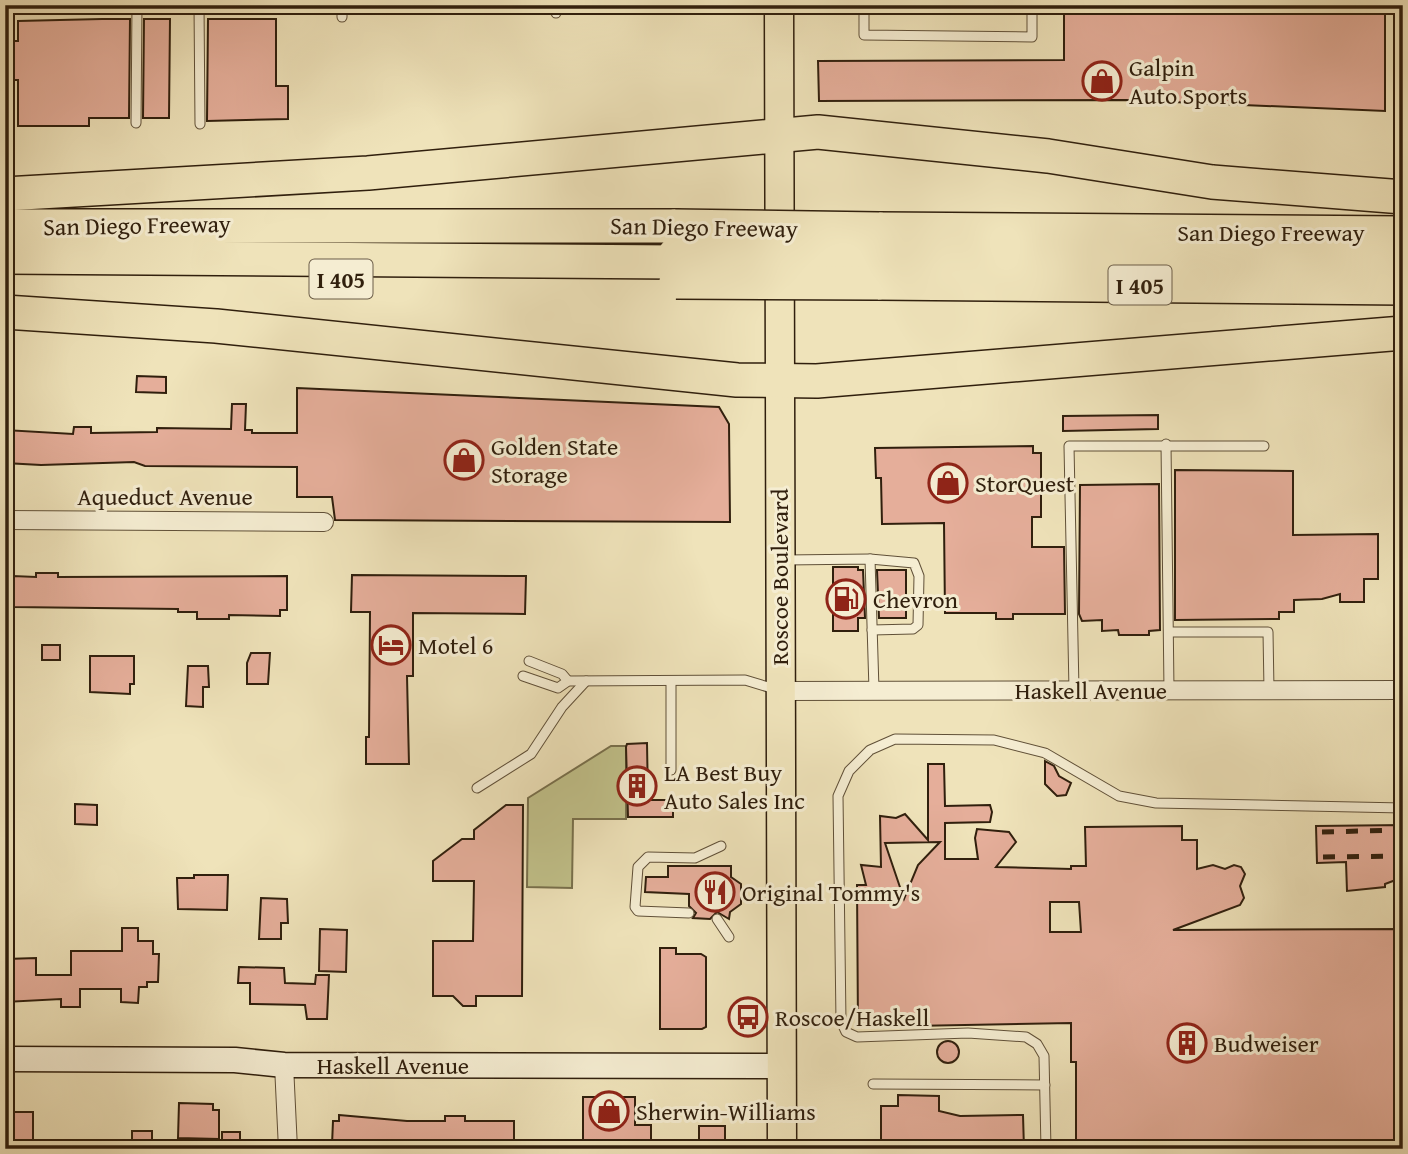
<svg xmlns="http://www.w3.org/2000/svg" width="1408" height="1154" font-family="'Gentium Book Plus',serif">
  <rect width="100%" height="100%" fill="#efe3ba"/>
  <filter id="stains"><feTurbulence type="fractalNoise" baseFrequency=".00286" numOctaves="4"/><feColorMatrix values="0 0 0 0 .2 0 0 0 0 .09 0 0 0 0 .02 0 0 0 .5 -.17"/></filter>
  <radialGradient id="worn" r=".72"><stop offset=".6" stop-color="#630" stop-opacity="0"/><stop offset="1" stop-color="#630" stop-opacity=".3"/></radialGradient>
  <path fill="#c1c18a" stroke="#78704c" stroke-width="2" d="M611 746H626V819H573L572 888 527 887 528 798Z"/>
  <g fill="#e5ae9a" stroke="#301f0d" stroke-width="2" fill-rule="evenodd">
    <path d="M1064 14H1385V111L1126 100 819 101 818 61 1064 60Z"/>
    <path d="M102 19H130L129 118H89V126H18V80H5V41H18V21Z"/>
    <path d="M144 19H170L169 118H143Z"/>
    <path d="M208 19H276V86H288V119L207 121Z"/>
    <path d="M137 376 166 377V393L136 392Z"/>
    <path d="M297 388 719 407 729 424 730 522 335 520 332 497H297V467L145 466 134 462 41 465 5 463V430L73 434 74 427H91V433L157 432V428L231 429 232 404H246L245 430H252V433H297Z"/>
    <path d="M1158 415V429L1063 431V416Z"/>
    <path d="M1033 446V453H1041V517H1032V547H1064L1065 614H1013V619H996V613H945L944 523 882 524 881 478H876L875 448Z"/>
    <path d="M1175 470 1293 471V535L1378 534V579H1364V602H1340V594L1322 599 1294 600V612H1279V619L1175 620Z"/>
    <path d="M1159 484 1160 630 1149 631V635H1119L1118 630 1102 631V620L1082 621 1079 614 1080 485Z"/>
    <path d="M833 567H858V570H863L865 618H858V631H833Z"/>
    <path d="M877 570H906V618H879Z"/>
    <path d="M36 573H58V577L287 576V610H280V616L229 615V619H197V612H178V609L13 607V576L36 577Z"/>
    <path d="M352 575 526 576 525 614 413 613V676H407L409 764H366V737H369L370 612H351Z"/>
    <rect x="42" y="645" width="18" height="15"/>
    <path d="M251 653H270L268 684H247V663Z"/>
    <path d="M90 656H134V684H130V694L90 692Z"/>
    <path d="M188 666H208L209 687H203V707L186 706Z"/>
    <path d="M647 743 648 800H673V817H628L626 747 627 744Z"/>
    <path d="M1045 761 1054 766 1059 776 1071 783 1066 795 1057 796 1045 784Z"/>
    <path d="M928 764H944L945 806 990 805 992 812 990 822 945 823V859H978L975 838 977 829 1009 832 1016 842 996 867 1071 869V866H1086L1085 827 1182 826V840H1197V869L1213 865 1225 869 1234 865 1241 867 1245 874 1240 886 1244 898 1240 905 1173 930 1403 929V1149H1076V1062H1071V1023L858 1027 857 885H866L861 865 881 867 880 816 896 818 905 814 928 840ZM940 842 918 865 904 899 885 843ZM1050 902H1079L1081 932H1050Z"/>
    <path d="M75 804 97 805V825L75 824Z"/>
    <path d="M506 805H523L522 996H476V1006H463L453 996H433V941H473L474 881H433V861L462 839H474V830Z"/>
    <path d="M1403 825 1401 878 1385 884V887L1347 891 1346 862 1317 863 1316 826Z"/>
    <path d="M668 866H731V877L741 884V904L730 912 729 919 717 912 710 919 693 918 696 913 689 906V894L645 892 646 877H668Z"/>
    <path d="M194 875H228L227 910 178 909 177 878H194Z"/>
    <path d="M261 898 287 899 288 923H281V939H259Z"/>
    <path d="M122 928H138V941H153V954H159L158 982H147V987H139L138 1003 121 1002V989H80V1007H61V999L5 1002 6 959 36 958V975H71V951H122Z"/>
    <path d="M320 929 347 930 346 972 319 971Z"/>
    <path d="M660 948H676V954H701L706 957V1027L702 1029H660Z"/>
    <path d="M239 967 284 968 285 983 315 984 316 975H329L327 1019H307L305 1005 250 1004V983H238Z"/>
    <circle cx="948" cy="1052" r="11"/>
    <path d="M898 1095 939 1096V1111L960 1116 1023 1115 1024 1149H963V1146L881 1149V1106H898Z"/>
    <path d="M583 1097H635V1125H651V1149H583Z"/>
    <path d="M179 1103 213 1104V1110H219V1139L178 1138Z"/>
    <rect x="6" y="1112" width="27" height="32"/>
    <path d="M339 1115 407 1121H445V1116H465V1121H514V1149H341L332 1145 333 1121H339Z"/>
    <rect x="699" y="1126" width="26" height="23"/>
    <rect x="132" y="1131" width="20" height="18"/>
    <rect x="222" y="1132" width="18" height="17"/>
  </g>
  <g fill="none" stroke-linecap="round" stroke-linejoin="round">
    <g stroke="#605038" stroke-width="11">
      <g id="lane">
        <path d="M199 5 200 124"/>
        <path d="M342 5V17"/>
        <path d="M556 5V13"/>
        <path d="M864 5V35L1032 37V5"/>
        <path d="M422 6V5"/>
        <path d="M136 123 137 5"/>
        <path d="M1166 444 1169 690"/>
        <path d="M870 559 874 690"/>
        <path d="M785 560 870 559 914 563 919 576 918 625 913 629 872 630"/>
        <path d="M1169 632H1268L1269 690"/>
        <path d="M529 661 562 674 568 681"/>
        <path d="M523 676 558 688 568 681 745 680 778 690"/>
        <path d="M671 681V770"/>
        <path d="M1074 690 1069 446H1264"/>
        <path d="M477 788 531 754 562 707 586 681"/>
        <path d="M689 913 638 911 635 907 638 867 648 857 695 858 721 846"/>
        <path d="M717 919 729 937"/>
        <path d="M873 1084 1045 1085"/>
        <path d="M1046 1149 1044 1056 1037 1044 1026 1037 968 1033 857 1037 846 1032 841 1021 838 796 849 771 870 750 895 739 994 740 1045 753 1119 796 1156 803 1403 808"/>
      </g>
    </g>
    <g stroke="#605038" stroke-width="20">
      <g id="street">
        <path d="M5 520 324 522"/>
        <path d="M779 691 1403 690"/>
        <path d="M284 1065 288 1149"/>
      </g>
    </g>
    <g stroke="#301f0d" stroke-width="27">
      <path id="secondary" d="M5 1059 235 1060 284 1065 781 1066"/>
    </g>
    <g stroke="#301f0d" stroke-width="31">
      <path id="primary" d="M779 5 782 1149"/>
    </g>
    <g stroke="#301f0d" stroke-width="36">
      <g id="highway">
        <path d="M5 194 368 173 818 132 1048 156 1212 182 1403 197"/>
        <path d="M5 226H675"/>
        <path d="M879 229 1403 233"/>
        <path d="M880 255 1403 258"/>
        <path d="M5 257 676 262"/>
        <path d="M878 283 1403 288"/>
        <path d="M5 312 216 326 737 380 817 381 1403 333"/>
      </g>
    </g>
    <use href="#lane" stroke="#f5edd2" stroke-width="9"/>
    <use href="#street" stroke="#f5edd2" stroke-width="18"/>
    <use href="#secondary" stroke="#f5edd2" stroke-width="24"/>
    <use href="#primary" stroke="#efe3ba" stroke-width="28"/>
    <use href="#highway" stroke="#efe3ba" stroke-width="33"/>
    <g stroke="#301f0d" stroke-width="5" stroke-dasharray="12 12" stroke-linecap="butt">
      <path d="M1322 832 1403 830"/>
      <path d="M1323 857 1403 856"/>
    </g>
    <g stroke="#301f0d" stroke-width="36" stroke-linecap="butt">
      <g id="highway-bridge">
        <path d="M675 226 879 229"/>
        <path d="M675 254 880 255"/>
        <path d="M676 282 878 283"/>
      </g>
    </g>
    <use href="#highway-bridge" stroke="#efe3ba" stroke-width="33"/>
  </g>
  <defs>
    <g id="shop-ring" transform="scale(2.0125)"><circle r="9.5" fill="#f5edd2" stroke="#8f2418" stroke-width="1.5"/><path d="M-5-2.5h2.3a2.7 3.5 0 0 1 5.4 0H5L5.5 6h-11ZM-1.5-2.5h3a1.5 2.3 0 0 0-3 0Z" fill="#8f2418"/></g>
    <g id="fuel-ring" transform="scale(2.0125)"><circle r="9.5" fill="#f5edd2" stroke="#8f2418" stroke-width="1.5"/><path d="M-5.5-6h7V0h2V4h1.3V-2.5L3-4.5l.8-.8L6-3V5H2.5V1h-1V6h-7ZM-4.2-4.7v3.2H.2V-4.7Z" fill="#8f2418"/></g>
    <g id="hotel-ring" transform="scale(2.0125)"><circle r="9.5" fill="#f5edd2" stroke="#8f2418" stroke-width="1.5"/><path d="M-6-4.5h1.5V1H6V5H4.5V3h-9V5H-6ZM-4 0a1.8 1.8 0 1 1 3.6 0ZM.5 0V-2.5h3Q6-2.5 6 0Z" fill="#8f2418"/></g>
    <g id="building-ring" transform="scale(2.0125)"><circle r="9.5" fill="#f5edd2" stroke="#8f2418" stroke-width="1.5"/><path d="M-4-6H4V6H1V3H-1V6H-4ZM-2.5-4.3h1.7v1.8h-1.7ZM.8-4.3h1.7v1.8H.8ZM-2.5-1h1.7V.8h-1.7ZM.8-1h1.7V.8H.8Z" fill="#8f2418"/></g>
    <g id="restaurant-ring" transform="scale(2.0125)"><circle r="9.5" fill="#f5edd2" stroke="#8f2418" stroke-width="1.5"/><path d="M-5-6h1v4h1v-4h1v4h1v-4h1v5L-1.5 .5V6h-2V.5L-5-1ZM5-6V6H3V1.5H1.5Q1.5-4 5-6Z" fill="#8f2418"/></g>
    <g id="bus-ring" transform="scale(2.0125)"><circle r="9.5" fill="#f5edd2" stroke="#8f2418" stroke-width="1.5"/><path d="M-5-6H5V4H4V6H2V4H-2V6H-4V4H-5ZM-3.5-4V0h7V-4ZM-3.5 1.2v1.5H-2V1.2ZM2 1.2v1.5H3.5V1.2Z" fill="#8f2418"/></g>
  </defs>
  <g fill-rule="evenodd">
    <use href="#shop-ring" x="1102" y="81"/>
    <use href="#shop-ring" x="464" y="460"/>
    <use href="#shop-ring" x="948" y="483"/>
    <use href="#fuel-ring" x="846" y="599"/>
    <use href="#hotel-ring" x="391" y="645"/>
    <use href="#building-ring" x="637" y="786"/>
    <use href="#restaurant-ring" x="715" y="892"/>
    <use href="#bus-ring" x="748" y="1017"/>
    <use href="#building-ring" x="1187" y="1043"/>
    <use href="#shop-ring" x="609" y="1111"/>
  </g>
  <g text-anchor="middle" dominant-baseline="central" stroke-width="6" stroke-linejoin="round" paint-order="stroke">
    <g fill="#f5edd2" stroke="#6b5d48" stroke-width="2">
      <rect x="309.5" y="259.5" width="63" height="39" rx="5"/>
      <rect x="1108.5" y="265.5" width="63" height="39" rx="5"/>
    </g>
    <g font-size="23" font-weight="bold" fill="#301f0d">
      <text x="341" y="279">I 405</text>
      <text x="1140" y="285">I 405</text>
    </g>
    <g font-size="24" fill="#301f0d" stroke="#f5edd2" text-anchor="start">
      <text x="1129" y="67">Galpin<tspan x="1129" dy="28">Auto Sports</tspan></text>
      <text x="491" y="446">Golden State<tspan x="491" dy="28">Storage</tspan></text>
      <text x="975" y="483">StorQuest</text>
      <text x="873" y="599">Chevron</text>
      <text x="418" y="645">Motel 6</text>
      <text x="664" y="772">LA Best Buy<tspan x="664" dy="28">Auto Sales Inc</tspan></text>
      <text x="742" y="892">Original Tommy's</text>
      <text x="775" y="1017">Roscoe/Haskell</text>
      <text x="1214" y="1043">Budweiser</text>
      <text x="636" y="1111">Sherwin-Williams</text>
    </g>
    <g font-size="24" fill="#301f0d" stroke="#f5edd2">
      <text transform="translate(137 225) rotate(-1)">San Diego Freeway</text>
      <text transform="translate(704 227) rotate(1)">San Diego Freeway</text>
      <text x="1271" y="232">San Diego Freeway</text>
      <text x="165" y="496">Aqueduct Avenue</text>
      <text transform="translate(779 577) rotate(-90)">Roscoe Boulevard</text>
      <text x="1091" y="690">Haskell Avenue</text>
      <text x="393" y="1065">Haskell Avenue</text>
    </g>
  </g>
  <rect width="1408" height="1154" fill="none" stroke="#efe3ba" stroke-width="28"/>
  <rect x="7" y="7" width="1394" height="1140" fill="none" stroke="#301f0d" stroke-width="3.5"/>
  <rect x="14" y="14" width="1380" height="1126" fill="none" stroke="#301f0d" stroke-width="2"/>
  <rect width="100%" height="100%" filter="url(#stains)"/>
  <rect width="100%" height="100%" fill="url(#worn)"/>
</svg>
